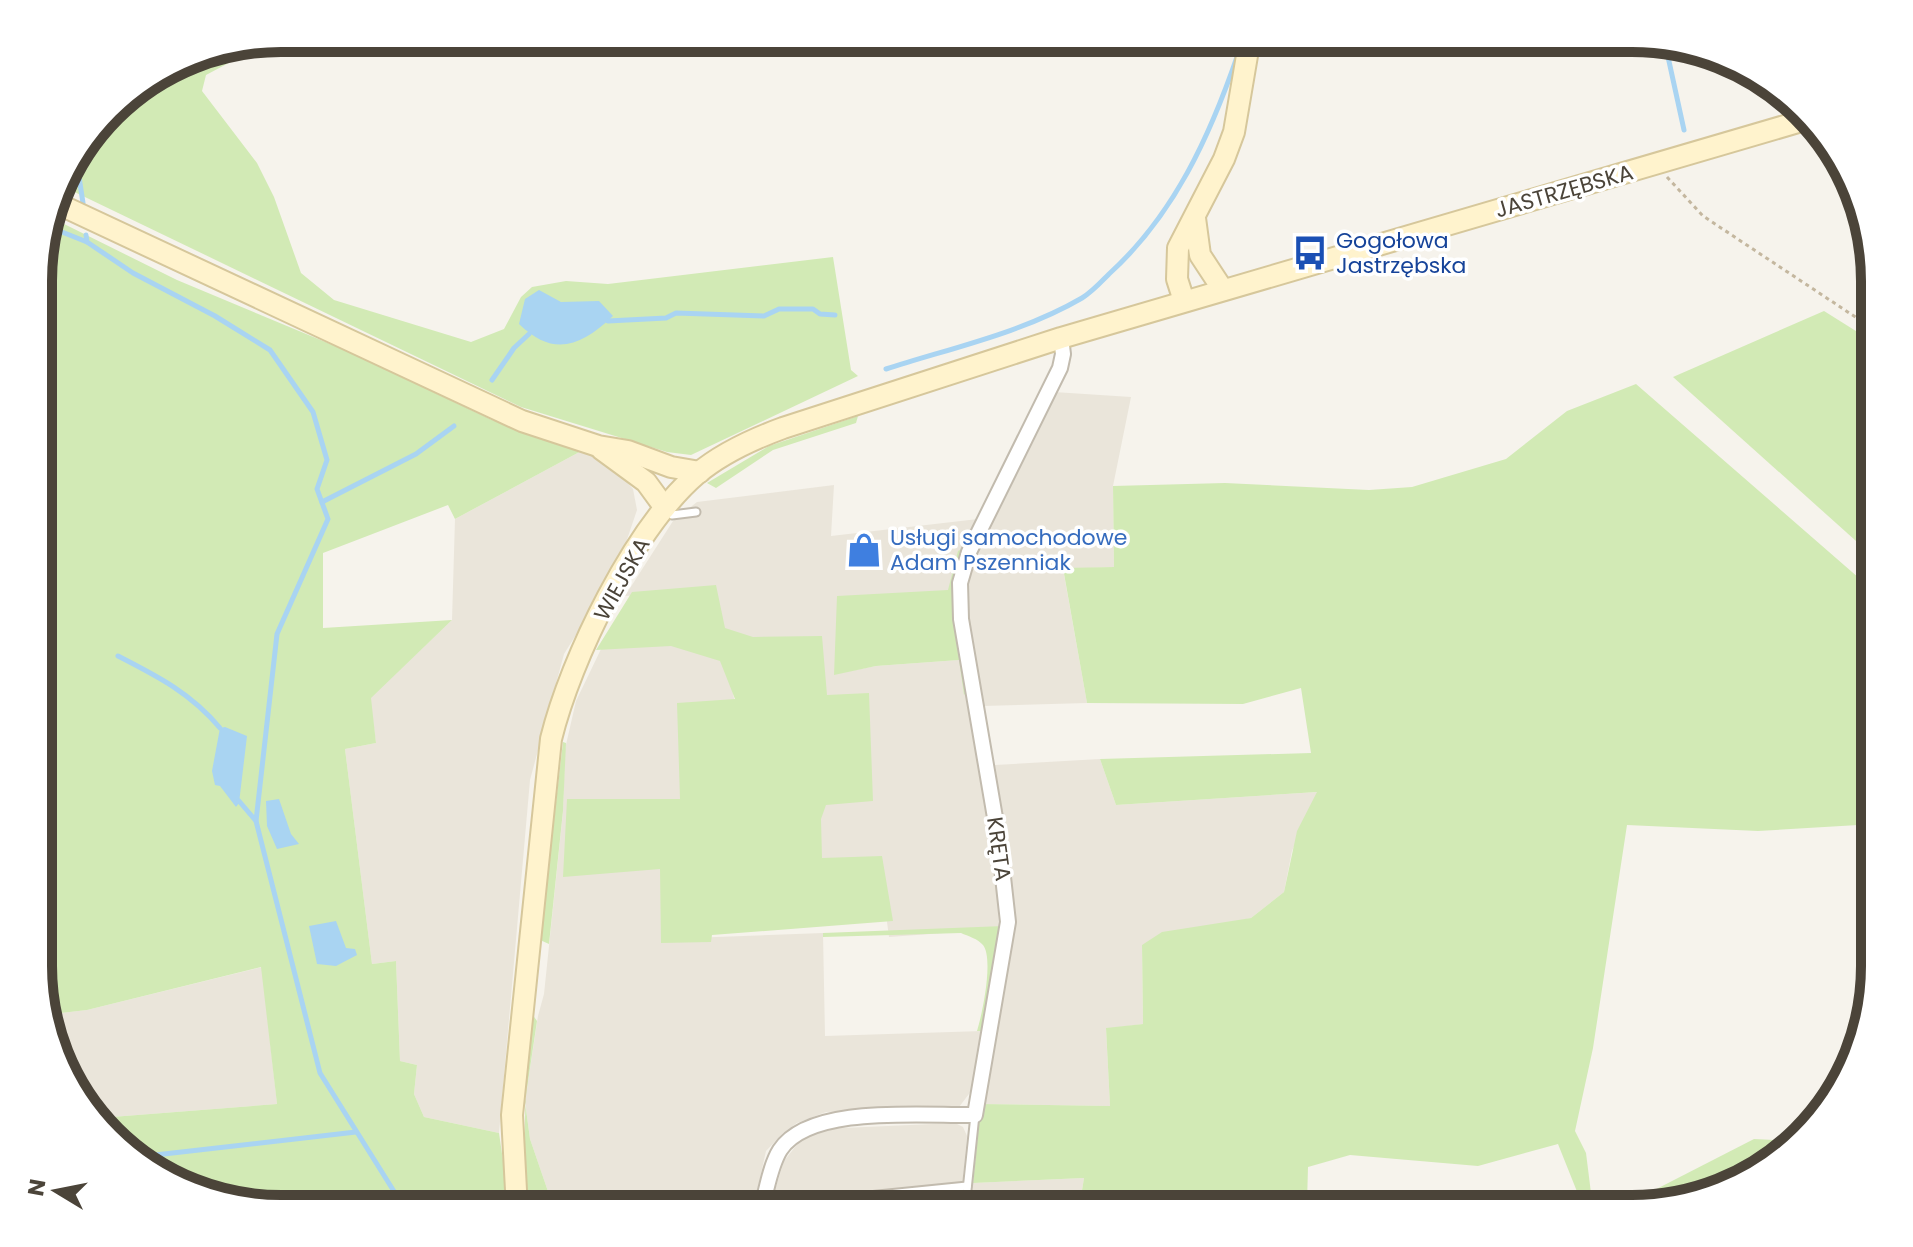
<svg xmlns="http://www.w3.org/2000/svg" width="1913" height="1247" font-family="Poppins,sans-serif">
  <rect width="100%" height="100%" fill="#f6f3ec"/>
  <g fill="#eae5da">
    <path d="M1054 392 1131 397 1113 486 1114 567 1063 569 1087 703 983 706 963 600 964 580Z"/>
    <path d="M585 449 615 469 633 489 637 510 617 569 564 654 530 780 499 1133 424 1117 414 1094 417 1065 400 1061 396 961 372 964 345 749 376 743 370 698 452 620 455 519Z"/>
    <path d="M834 485 831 536 978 519 954 570 949 590 834 674 876 666 959 660 996 849 999 929 889 937 879 862H817L822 700 748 645 720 631 712 590 625 596 673 521 697 502Z"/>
    <path d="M675 638 726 660 735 703 695 807 664 866 662 939 823 933 825 1036 983 1031 972 1090 959 1107 826 1112 797 1123 783 1133 766 1151 753 1209H554L530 1139 525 1102 538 1016 544 994 563 812 565 749 576 701 602 647Z"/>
    <path d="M1100 759 1116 805 1318 792 1292 851 1284 892 1251 918 1142 945 1143 1024 1106 1029 1110 1106 981 1104 1015 912 995 765Z"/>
    <path d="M48 900 56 955 40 973V903Z"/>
    <path d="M262 967 277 1104 99 1118 71 1088 44 1010 61 1013 87 1010Z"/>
    <path d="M955 1123 963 1127 967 1136 960 1209H769L784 1161 799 1142 821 1129Z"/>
    <path d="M1084 1178 1079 1209H970L973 1183Z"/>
  </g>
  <g fill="#d2eab5">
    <path d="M274 39 206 75 202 91 257 163 274 197 301 273 334 300 471 342 504 329 521 297 532 287 566 281 608 284 833 257 851 370 858 376 691 455 667 452 521 407 60 185 63 173C81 149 98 120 120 99 155 65 227 49 274 39Z"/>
    <path d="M50 217 177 280 347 351 492 420 585 449 455 519 448 505 323 553V628L452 620 371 698 376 743 345 749 372 964 396 961 400 1061 417 1065 414 1094 424 1117 499 1133 510 1209C414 1209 220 1227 145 1167 128 1154 114 1134 99 1118L277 1104 261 967 87 1010 61 1013 44 1010 40 974 56 955 48 901 40 903V249Z"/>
    <path d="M1824 311 1875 343V558L1673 377Z"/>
    <path d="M1636 384 1875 592V824L1758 831 1627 825 1593 1048 1575 1131 1586 1153 1593 1209H1584L1558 1144 1478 1166 1350 1155 1308 1167 1307 1203 1294 1209H1079L1084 1178 973 1183 981 1104 1110 1106 1106 1028 1143 1024 1142 945 1162 932 1251 918 1284 892 1297 831 1317 792 1116 805 1100 759 1311 753 1301 688 1243 704 1087 703 1063 568 1114 567 1113 486 1225 483 1369 490 1412 487 1506 459 1567 411Z"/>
    <path d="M858 416 856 423 773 450 716 488 707 483 769 446Z"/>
    <path d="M965 547 968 690 964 695 959 660 876 666 834 675 837 596 948 590 958 551Z"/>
    <path d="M716 585 725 628 753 637 822 636 827 695 869 693 873 801 826 805 821 819 822 858 882 856 893 921 712 935 711 942 661 943 660 869 563 877 567 799H680L677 703 735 699 720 661 671 646 596 650 632 592Z"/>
    <path d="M563 742 566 743 563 811 549 944 540 940Z"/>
    <path d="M1004 926 985 1031H977C982 1015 994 959 983 945 978 939 968 936 961 933L823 937V933Z"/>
    <path d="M532 1014 537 1021 525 1102 530 1139 554 1209H529C521 1143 526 1080 532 1014Z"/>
    <path d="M1754 1139 1792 1141 1753 1177 1648 1208 1636 1209 1635 1200Z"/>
  </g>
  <g fill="#a9d4f2">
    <path d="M539 290 561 302 599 301 613 316C581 346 554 358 519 324L525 299Z"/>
    <path d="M225 727 247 736 239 803 236 807 220 786 215 785 212 771 220 728Z"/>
    <path d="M279 799 291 834 299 844 277 849 267 826 266 801Z"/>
    <path d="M336 921 346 948 355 949 357 955 336 966 317 964 309 926Z"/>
  </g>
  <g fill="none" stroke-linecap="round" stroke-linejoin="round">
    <g stroke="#a9d4f2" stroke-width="5">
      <path d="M1665 43 1684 130"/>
      <path d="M76 157 83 203"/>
      <path d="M47 226 87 242"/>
      <path d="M86 235 87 242 133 273 215 316 270 350 313 412 327 460 317 489 328 519 277 634 256 821 320 1073 405 1209"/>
      <path d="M608 321 666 318 676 313 764 316 779 309H813L820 314 835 315"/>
      <path d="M886 369C951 348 1022 333 1082 298 1092 292 1101 282 1109 274 1174 215 1210 136 1238 54"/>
      <path d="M492 380 514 348 529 334"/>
      <path d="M322 502 416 454 454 426"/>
      <path d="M118 656C157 676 191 693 220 728"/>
      <path d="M239 801 256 821"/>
      <path d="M155 1155 356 1132"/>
      <path d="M136 1158H140"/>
    </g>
    <g stroke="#c2bbae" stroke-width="11">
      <g id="lane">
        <path d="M667 509 672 515 696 512"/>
        <path d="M838 1209 868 1196 967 1186"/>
        <path d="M965 1209 975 1115"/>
      </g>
    </g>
    <g stroke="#c2bbae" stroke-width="18">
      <path id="street" d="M761 1209C767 1190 770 1166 780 1150 810 1104 924 1116 975 1115L1008 922 999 841 961 619 960 583 969 552 1060 368 1063 354 1061 338"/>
    </g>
    <g stroke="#d6c79b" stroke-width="24">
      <g id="secondary">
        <path d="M54 202 522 421 598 446 628 451 671 467 700 472"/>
        <path d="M1195 218 1200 255 1223 290"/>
        <path d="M1184 301 1177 279 1178 248 1224 159 1234 132 1250 38"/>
        <path d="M601 449 646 482 665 508"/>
        <path d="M517 1209 512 1115 551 739C571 658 634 528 697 474 722 453 753 439 783 428L1061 338 1805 120"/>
      </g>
    </g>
    <path stroke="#c4b79f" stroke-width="3" stroke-dasharray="4 4" stroke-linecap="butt" d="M1667 177 1703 216 1875 330"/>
    <use href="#lane" stroke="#fff" stroke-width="7"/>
    <use href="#street" stroke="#fff" stroke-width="14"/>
    <use href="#secondary" stroke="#fff3cd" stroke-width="20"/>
  </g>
  <defs>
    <g id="bus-bare" transform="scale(2.76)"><path d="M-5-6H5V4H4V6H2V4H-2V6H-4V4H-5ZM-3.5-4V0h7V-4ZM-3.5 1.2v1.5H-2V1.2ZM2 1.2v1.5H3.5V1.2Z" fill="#1a4fb4" stroke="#fff" stroke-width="2.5" paint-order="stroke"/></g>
    <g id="shop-bare" transform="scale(2.76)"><path d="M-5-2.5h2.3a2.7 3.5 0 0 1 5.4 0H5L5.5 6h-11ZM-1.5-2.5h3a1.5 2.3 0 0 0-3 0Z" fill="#3f7fe0" stroke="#fff" stroke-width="2.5" paint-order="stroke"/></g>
  </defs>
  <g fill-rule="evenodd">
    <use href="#bus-bare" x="1310" y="253"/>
    <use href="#shop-bare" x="864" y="550"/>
  </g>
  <g text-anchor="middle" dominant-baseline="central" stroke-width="7" stroke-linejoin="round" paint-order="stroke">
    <g font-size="22" fill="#4b4439" stroke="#fff">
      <text transform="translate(1564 191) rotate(-16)">JASTRZĘBSKA</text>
      <text transform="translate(622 579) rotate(-61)">WIEJSKA</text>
      <text transform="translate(999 849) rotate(82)">KRĘTA</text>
    </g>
    <g font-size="22" fill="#164399" stroke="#fff" text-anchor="start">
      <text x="1336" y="240">Gogołowa<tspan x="1336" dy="25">Jastrzębska</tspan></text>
    </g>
    <g font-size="22" fill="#366cbe" stroke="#fff" text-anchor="start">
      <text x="890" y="537">Usługi samochodowe<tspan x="890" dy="25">Adam Pszenniak</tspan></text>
    </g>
  </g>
  <path d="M0 0H1913V1247H0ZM281 52H1632A229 229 0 0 1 1861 281V966A229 229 0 0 1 1632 1195H281A229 229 0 0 1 52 966V281A229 229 0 0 1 281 52Z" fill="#fff" fill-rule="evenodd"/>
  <path fill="none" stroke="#4b4439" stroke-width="10" d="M281 52H1632A229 229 0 0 1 1861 281V966A229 229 0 0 1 1632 1195H281A229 229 0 0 1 52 966V281A229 229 0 0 1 281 52Z"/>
  <g transform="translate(56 1191) rotate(280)" stroke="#ffffff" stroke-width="6" paint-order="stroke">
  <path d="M0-6L14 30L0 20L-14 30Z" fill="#4b4439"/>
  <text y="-12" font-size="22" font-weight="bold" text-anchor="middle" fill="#4b4439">N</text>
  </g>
</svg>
